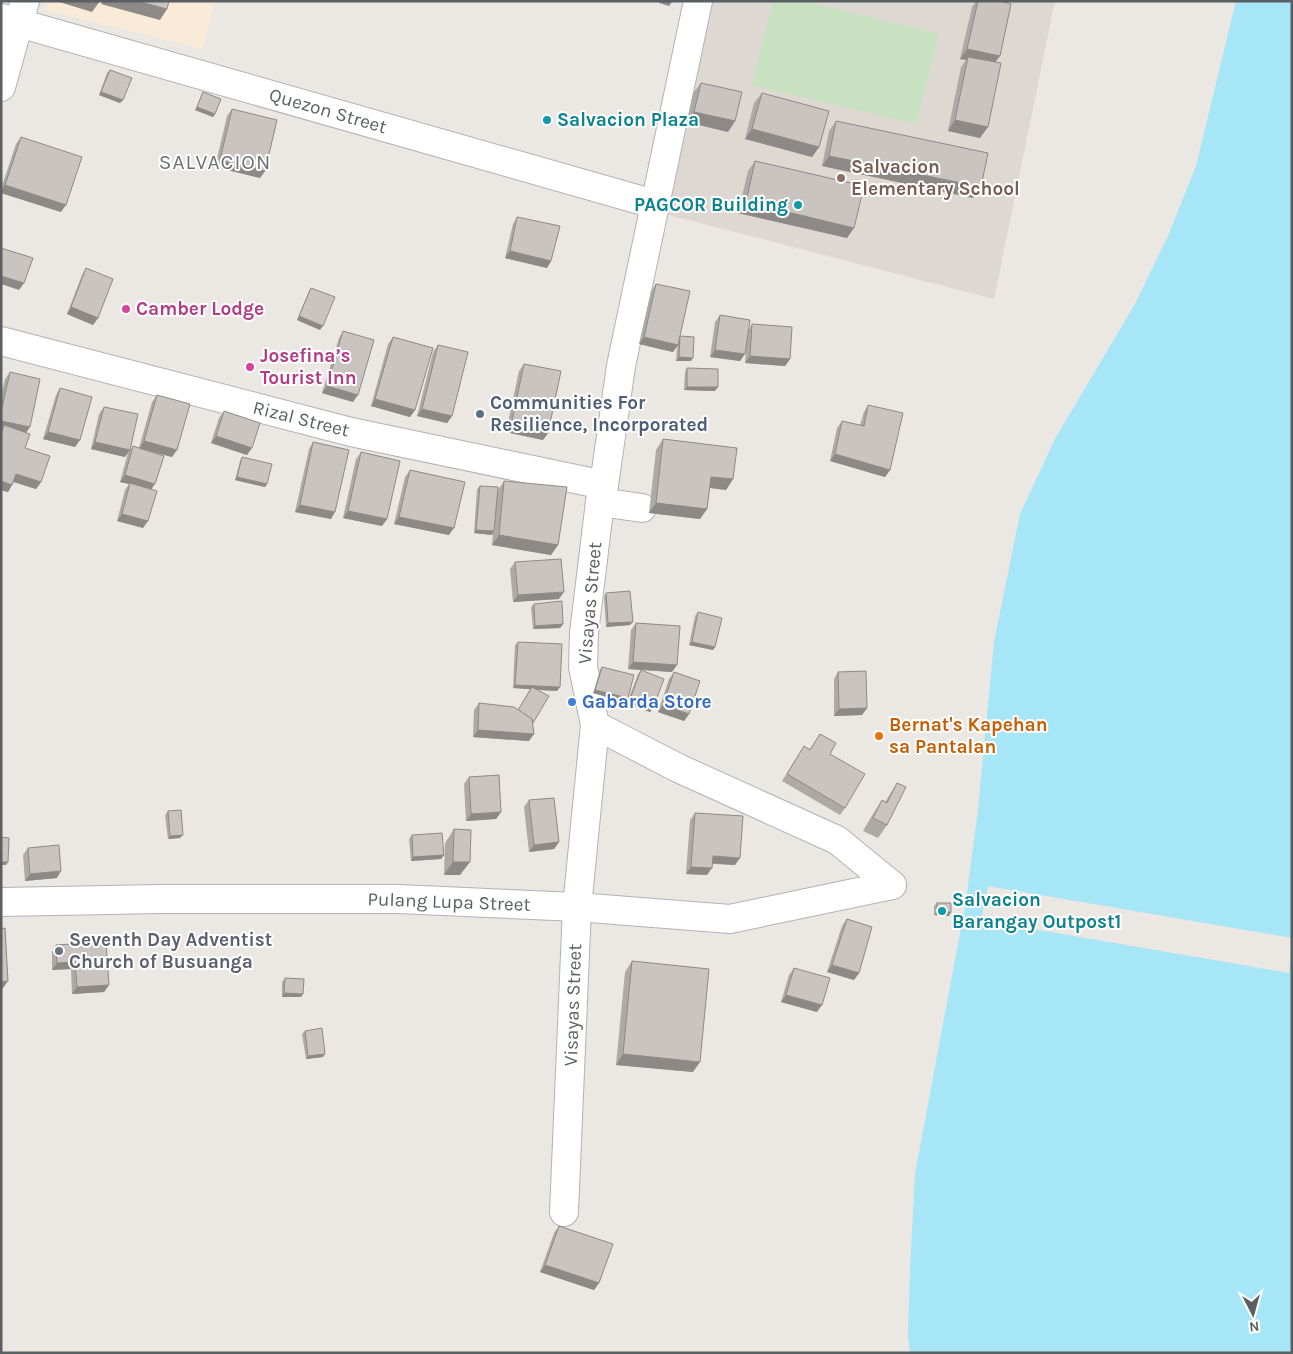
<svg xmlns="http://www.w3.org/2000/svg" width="1293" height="1354" font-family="Karla,sans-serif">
  <rect width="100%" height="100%" fill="#ebe7e2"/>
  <path fill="#faead8" d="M48 1H215L203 49 45 10Z"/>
  <path fill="#ded8d3" d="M704 1H1055L994 299 657 212Z"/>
  <path fill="#c8e1c0" d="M773 1H805L939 34 916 124 752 85Z"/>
  <path fill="#a7e6f6" d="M1236 1H1292V1353H910L908 1335 910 1269 915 1174 966 901 978 810 994 642 1020 514 1056 437 1135 304 1168 236 1196 166Z"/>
  <path fill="#ebe7e2" d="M988 886 1292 938 1289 973 981 920Z"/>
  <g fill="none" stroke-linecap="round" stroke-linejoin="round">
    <g stroke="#afb3b6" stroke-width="30">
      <g id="minor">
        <path d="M1 18 654 204"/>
        <path d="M1 87 25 1"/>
        <path d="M1 341 351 432 604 485"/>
        <path d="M600 502 642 508"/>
        <path d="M595 725 678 768 837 840 892 885"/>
        <path d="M1 902 161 899H398L577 907 730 919 892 885"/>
        <path d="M564 1212 577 907 595 725 583 667 584 633 600 502 604 485 621 366 698 1"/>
      </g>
    </g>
    <use href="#minor" stroke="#fff" stroke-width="28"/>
  </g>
  <g fill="#ada9a5">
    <path d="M976 1H1001L995 62 980 138 948 131 961 67 966 60 960 59 972 7Z"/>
    <path d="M110 70 123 100 120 103 99 95 107 73Z"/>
    <path d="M701 83 735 121 728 132 687 122 693 93Z"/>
    <path d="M203 92 215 114 213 117 195 110 201 96Z"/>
    <path d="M762 93 819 147 812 157 745 139 754 103Z"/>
    <path d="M232 109 265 171 260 178 215 167 227 116Z"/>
    <path d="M836 121 973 198 822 166 829 131Z"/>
    <path d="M21 137 61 212 1 193V189L16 144Z"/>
    <path d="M755 161 847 238 738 213 748 171Z"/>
    <path d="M517 217 551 261 547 268 505 258 513 224Z"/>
    <path d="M86 268 98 318 93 325 67 314 82 275Z"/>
    <path d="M656 284 680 336 691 361H676L677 346 673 352 639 344 651 291Z"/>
    <path d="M311 288 320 330 297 320 309 291Z"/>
    <path d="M720 315 749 329 752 324 790 359 785 366 745 363 746 349 740 361 710 357 715 322Z"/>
    <path d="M343 331 353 402 322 393 339 338Z"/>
    <path d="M393 337 415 410 410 417 371 406 388 344Z"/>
    <path d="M438 345 452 416 447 423 417 416 433 352Z"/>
    <path d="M524 364 548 433 543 440 506 432 519 371Z"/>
    <path d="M687 368 715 391 684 390 685 372Z"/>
    <path d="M10 372 30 427 26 432 25 448 41 482 36 489 13 482 8 492 1 490V396L5 379Z"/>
    <path d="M60 388 75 447 43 439 56 395Z"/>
    <path d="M157 395 172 457 152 452V489L143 528 117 521 125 490 129 484 120 482 128 453 133 446 139 448 152 402Z"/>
    <path d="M868 405 890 470 885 477 830 461 837 428 842 421 860 425 864 412Z"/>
    <path d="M104 407 130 450 125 457 91 449 99 414Z"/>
    <path d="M224 411 247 455 211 443 219 418Z"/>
    <path d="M663 439 733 479 726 490 710 488 707 509 700 519 649 513 656 450Z"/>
    <path d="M313 442 331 519 295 512 309 449Z"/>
    <path d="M361 452 387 519 382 526 343 518 356 459Z"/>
    <path d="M242 457 267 484 265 487 235 480 240 461Z"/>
    <path d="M410 470 449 535 394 524 405 477Z"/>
    <path d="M504 481 558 545 551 555 492 545 493 533 492 535 474 533 477 489 480 486 498 490Z"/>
    <path d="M515 562 559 599 513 602 510 569Z"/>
    <path d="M606 593 630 625 606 627 604 597Z"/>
    <path d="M534 604 563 624 560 628 533 629 531 607Z"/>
    <path d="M698 612 713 650 689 645 695 616Z"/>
    <path d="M636 623 672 672 628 669 631 630Z"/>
    <path d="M518 642 557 691 538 690 533 723 529 741 473 737 474 710 479 703 518 710 530 689 513 688 515 645Z"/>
    <path d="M602 667 628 698 625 702 593 693 600 670Z"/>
    <path d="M641 670 653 708 650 712 627 703 638 674Z"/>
    <path d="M674 672 689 714 684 721 658 712 669 679Z"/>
    <path d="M838 672 867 708 862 715 834 716V679Z"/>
    <path d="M820 734 830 754 845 808 840 815 782 781 804 746 810 749Z"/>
    <path d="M469 777 501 812 496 819 466 821 464 784Z"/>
    <path d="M897 783 887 825 878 838 863 831 873 814 882 800 885 802Z"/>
    <path d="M529 800 559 842 554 849 529 852 524 807Z"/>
    <path d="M168 811 180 838 168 839 165 815Z"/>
    <path d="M695 813 735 865 712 864 707 875 686 874 690 820Z"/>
    <path d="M454 829 460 875H444L445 843Z"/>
    <path d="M412 835 444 855 441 859 411 861 409 839Z"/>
    <path d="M28 848 57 878 25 881 23 855Z"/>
    <path d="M937 903 951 912 949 916 934 915V906Z"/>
    <path d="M847 919 859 973 854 980 827 972 842 926Z"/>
    <path d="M56 945 109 985 104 992 72 994 71 969 52 970V952Z"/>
    <path d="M632 961 693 1072 616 1065 625 972Z"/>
    <path d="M794 968 817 1012 781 1002 789 975Z"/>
    <path d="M285 978 301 997H282V982Z"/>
    <path d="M305 1031 323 1057 306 1059 302 1034Z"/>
    <path d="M559 1226 599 1283 594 1290 540 1272 554 1233Z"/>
  </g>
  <g fill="#8d8986">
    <path d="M56 1H100L92 12Z"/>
    <path d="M103 1H137L167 9 160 20 101 4Z"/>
    <path d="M660 1H669L672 2 669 6 659 3Z"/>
    <path d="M967 49 1000 56 992 66 968 57 966 60 960 59Z"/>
    <path d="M101 92 123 100 120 103 99 95Z"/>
    <path d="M197 107 215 114 213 117 195 110Z"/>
    <path d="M694 112 735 121 728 132 687 122Z"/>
    <path d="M955 120 988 127 980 138 948 131Z"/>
    <path d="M752 129 819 147 812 157 745 139Z"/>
    <path d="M829 156 981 187 973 198 822 166Z"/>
    <path d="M220 160 265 171 260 178 215 167Z"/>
    <path d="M5 185 66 205 61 212 1 193V191Z"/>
    <path d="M746 202 854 228 847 238 738 213Z"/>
    <path d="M510 251 551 261 547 268 505 258Z"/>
    <path d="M1 276 24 283 19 290 1 284Z"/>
    <path d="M71 307 98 318 93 325 67 314Z"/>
    <path d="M299 316 323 326 320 330 297 320Z"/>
    <path d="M644 337 678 345 673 352 639 344Z"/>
    <path d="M715 350 745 354 740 361 710 357Z"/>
    <path d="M750 356 790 359 785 366 745 363Z"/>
    <path d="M679 357 693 358 691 361H676Z"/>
    <path d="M327 386 358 395 353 402 322 393Z"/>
    <path d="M687 387H718L715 391 684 390Z"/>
    <path d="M375 399 415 410 410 417 371 406Z"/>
    <path d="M422 409 452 416 447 423 417 416Z"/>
    <path d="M1 421 30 427 25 434 4 425 1 429Z"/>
    <path d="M511 425 548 433 543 440 506 432Z"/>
    <path d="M48 432 80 440 75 447 43 439Z"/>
    <path d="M216 436 252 448 247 455 211 443Z"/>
    <path d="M144 441 177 450 172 457 139 448Z"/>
    <path d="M95 442 130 450 125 457 91 449Z"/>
    <path d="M835 454 890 470 885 477 830 461Z"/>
    <path d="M16 474 41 482 36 489 11 481Z"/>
    <path d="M125 475 155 484 150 491 130 483 129 484 120 482Z"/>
    <path d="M237 477 267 484 265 487 235 480Z"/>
    <path d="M711 477 733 479 726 490 704 487Z"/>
    <path d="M1 481 12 485 8 492 1 490Z"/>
    <path d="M656 503 707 509 700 519 649 513Z"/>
    <path d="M300 505 335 512 331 519 295 512Z"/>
    <path d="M348 511 387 519 382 526 343 518Z"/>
    <path d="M122 514 148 521 143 528 117 521Z"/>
    <path d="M399 517 454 528 449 535 394 524Z"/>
    <path d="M476 530 494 531 492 535 474 533Z"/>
    <path d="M499 535 558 545 551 555 492 545Z"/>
    <path d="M564 592 559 599 513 602 518 595Z"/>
    <path d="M633 622 630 625 606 627 608 623Z"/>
    <path d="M563 624 560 628 533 629 535 626Z"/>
    <path d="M692 642 715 647 713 650 689 645Z"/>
    <path d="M633 662 677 665 672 672 628 669Z"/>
    <path d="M515 685 560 687 557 691 513 688Z"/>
    <path d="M595 690 628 698 625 702 593 693Z"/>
    <path d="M630 699 653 708 650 712 627 703Z"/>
    <path d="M663 705 689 714 684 721 658 712Z"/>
    <path d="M867 708 862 715 834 716 839 709Z"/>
    <path d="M478 730 534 734 529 741 473 737Z"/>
    <path d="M501 812 496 819 466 821 471 814Z"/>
    <path d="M183 835 180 838 168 839 170 836Z"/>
    <path d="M559 842 554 849 529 852 534 845Z"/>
    <path d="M444 855 441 859 411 861 413 857Z"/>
    <path d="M713 856 740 858 735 865 708 863Z"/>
    <path d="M1 862H8L6 865H1Z"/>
    <path d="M453 862H470L460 875H444Z"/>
    <path d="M691 867 712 868 707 875 686 874Z"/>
    <path d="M61 871 57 878 25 881 30 874Z"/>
    <path d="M937 912H951L949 916 934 915Z"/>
    <path d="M75 962 71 969 52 970 57 963Z"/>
    <path d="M832 965 859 973 854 980 827 972Z"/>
    <path d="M8 981 1 991V982Z"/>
    <path d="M109 985 104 992 72 994 77 987Z"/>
    <path d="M284 993 303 994 301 997H282Z"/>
    <path d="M786 995 822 1005 817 1012 781 1002Z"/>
    <path d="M325 1054 323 1057 306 1059 308 1056Z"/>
    <path d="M623 1054 700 1062 693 1072 616 1065Z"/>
    <path d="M545 1265 599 1283 594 1290 540 1272Z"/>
  </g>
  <g fill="#c9c4c0" stroke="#8d8986">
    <path d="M137 1H169L167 9Z"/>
    <path d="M978 1H1001L1011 4 1000 56 967 49Z"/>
    <path d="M968 57 1001 63 988 127 955 120Z"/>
    <path d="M110 70 132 78 123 100 101 92Z"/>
    <path d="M701 83 742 92 735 121 694 112Z"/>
    <path d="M203 92 221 99 215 114 197 107Z"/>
    <path d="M762 93 829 111 819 147 752 129Z"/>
    <path d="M232 109 277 120 265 171 220 160Z"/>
    <path d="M836 121 988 153 981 187 829 156Z"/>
    <path d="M21 137 82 157 66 205 5 185Z"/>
    <path d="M755 161 864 186 854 228 746 202Z"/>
    <path d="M517 217 560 226 551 261 510 251Z"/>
    <path d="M1 248 33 258 24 283 1 276Z"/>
    <path d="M86 268 113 279 98 318 71 307Z"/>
    <path d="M656 284 690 291 678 345 644 337Z"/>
    <path d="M311 288 335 297 323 326 299 316Z"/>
    <path d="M720 315 750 320 745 354 715 350Z"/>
    <path d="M752 324 792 327 790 359 750 356Z"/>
    <path d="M343 331 374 340 358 395 327 386Z"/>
    <path d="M680 336 694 337 693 358 679 357Z"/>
    <path d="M393 337 433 348 415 410 375 399Z"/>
    <path d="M438 345 468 352 452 416 422 409Z"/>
    <path d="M524 364 561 371 548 433 511 425Z"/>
    <path d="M687 368 718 369V387H687Z"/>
    <path d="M10 372 40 379 30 427 1 421V412Z"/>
    <path d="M60 388 92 397 80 440 48 432Z"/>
    <path d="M157 395 190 404 177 450 144 441Z"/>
    <path d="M868 405 903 413 890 470 835 454 842 421 864 426Z"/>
    <path d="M104 407 138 414 130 450 95 442Z"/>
    <path d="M224 411 260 423 252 448 216 436Z"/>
    <path d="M4 425 30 434 25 448 50 456 41 482 16 474 12 485 1 481V435Z"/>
    <path d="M663 439 737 448 733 479 711 477 707 509 656 503Z"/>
    <path d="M313 442 349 450 335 512 300 505Z"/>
    <path d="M133 446 164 456 155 484 125 475Z"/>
    <path d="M361 452 400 461 387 519 348 511Z"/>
    <path d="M242 457 272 464 267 484 237 477Z"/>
    <path d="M410 470 465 482 454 528 399 517Z"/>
    <path d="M504 481 567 487 558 545 499 535Z"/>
    <path d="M130 483 157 491 148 521 122 514Z"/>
    <path d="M480 486 498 487 494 531 476 530Z"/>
    <path d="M561 559 564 592 518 595 515 562Z"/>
    <path d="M630 591 633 622 608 623 606 593Z"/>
    <path d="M562 601 563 624 535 626 534 604Z"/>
    <path d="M698 612 722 618 715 647 692 642Z"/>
    <path d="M636 623 680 626 677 665 633 662Z"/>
    <path d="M518 642 562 644 560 687 515 685Z"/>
    <path d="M602 667 634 675 628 698 595 690Z"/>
    <path d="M641 670 664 679 653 708 630 699Z"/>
    <path d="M866 671 867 708 839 709 838 672Z"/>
    <path d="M674 672 700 681 689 714 663 705Z"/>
    <path d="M532 687 549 696 533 723 532 719 518 710Z"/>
    <path d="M479 703 514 707 532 719 534 734 478 730Z"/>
    <path d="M820 734 836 743 830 754 865 774 845 808 787 774 804 746 810 750Z"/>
    <path d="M499 775 501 812 471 814 469 777Z"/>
    <path d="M897 783 906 787 887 825 873 818 882 800 887 803Z"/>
    <path d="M554 798 559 842 534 845 529 800Z"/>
    <path d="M181 810 183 835 170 836 168 811Z"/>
    <path d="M695 813 743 816 740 858 713 856 712 868 691 867Z"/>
    <path d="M454 829 471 830 470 862H453Z"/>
    <path d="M442 833 444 855 413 857 412 835Z"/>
    <path d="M1 837 9 838 8 862H1Z"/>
    <path d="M59 845 61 871 30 874 28 848Z"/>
    <rect x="937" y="903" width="14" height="9"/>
    <path d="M847 919 872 927 859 973 832 965Z"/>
    <path d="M5 928 8 981 1 982V929Z"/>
    <path d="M106 942 109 985 77 987 75 962 57 963 56 945Z"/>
    <path d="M632 961 709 969 700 1062 623 1054Z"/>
    <path d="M794 968 830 978 822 1005 786 995Z"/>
    <path d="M285 978 304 979 303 994 284 993Z"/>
    <path d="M322 1028 325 1054 308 1056 305 1031Z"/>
    <path d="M559 1226 613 1244 599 1283 545 1265Z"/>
  </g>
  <g fill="#0f9aa8" stroke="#fff" stroke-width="2">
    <circle cx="547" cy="120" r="5"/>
    <circle cx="798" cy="205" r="5"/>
    <circle cx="942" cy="911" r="5"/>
  </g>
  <circle fill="#8d6e63" stroke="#fff" stroke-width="2" cx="841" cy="178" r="5"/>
  <g fill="#d1479c" stroke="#fff" stroke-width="2">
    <circle cx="126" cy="309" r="5"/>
    <circle cx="250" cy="367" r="5"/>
  </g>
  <circle fill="#5c6f8a" stroke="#fff" stroke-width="2" cx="480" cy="414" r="5"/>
  <circle fill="#3f7fe0" stroke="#fff" stroke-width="2" cx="572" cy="702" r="5"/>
  <circle fill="#e8710a" stroke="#fff" stroke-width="2" cx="879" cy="736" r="5"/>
  <circle fill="#6b7280" stroke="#fff" stroke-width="2" cx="59" cy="951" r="5"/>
  <g text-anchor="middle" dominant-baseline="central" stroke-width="4" stroke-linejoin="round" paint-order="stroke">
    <g font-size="19" fill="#5a5f61" stroke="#fff">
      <text transform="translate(328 111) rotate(16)">Quezon Street</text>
      <text transform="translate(301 419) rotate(14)">Rizal Street</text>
      <text transform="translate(590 603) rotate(-85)">Visayas Street</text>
      <text transform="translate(449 902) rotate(2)">Pulang Lupa Street</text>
      <text transform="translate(573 1005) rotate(-88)">Visayas Street</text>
    </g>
    <g font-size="19" font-weight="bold" fill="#0d838f" stroke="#fff" text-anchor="start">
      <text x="557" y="120">Salvacion Plaza</text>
      <text x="788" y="205" text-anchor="end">PAGCOR Building</text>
      <text x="952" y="900">Salvacion<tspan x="952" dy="22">Barangay Outpost1</tspan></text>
    </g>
    <g font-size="19" font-weight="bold" fill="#785e54" stroke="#fff" text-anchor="start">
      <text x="851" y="167">Salvacion<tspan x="851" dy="22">Elementary School</tspan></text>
    </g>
    <g font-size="19" font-weight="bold" fill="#b23c85" stroke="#fff" text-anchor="start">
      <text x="136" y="309">Camber Lodge</text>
      <text x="260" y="356">Josefina’s<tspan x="260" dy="22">Tourist Inn</tspan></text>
    </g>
    <g font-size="19" font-weight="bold" fill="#4e5e75" stroke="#fff" text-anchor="start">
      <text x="490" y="403">Communities For<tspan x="490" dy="22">Resilience, Incorporated</tspan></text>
    </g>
    <g font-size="19" font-weight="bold" fill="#366cbe" stroke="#fff" text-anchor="start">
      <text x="582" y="702">Gabarda Store</text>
    </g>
    <g font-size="19" font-weight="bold" fill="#c56008" stroke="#fff" text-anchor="start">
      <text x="889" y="725">Bernat's Kapehan<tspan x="889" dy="22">sa Pantalan</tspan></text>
    </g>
    <g font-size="19" font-weight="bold" fill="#5b616d" stroke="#fff" text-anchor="start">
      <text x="69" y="940">Seventh Day Adventist<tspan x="69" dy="22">Church of Busuanga</tspan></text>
    </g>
    <g font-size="21" letter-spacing="1" fill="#6b7173" stroke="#fff">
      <text x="215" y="162">SALVACION</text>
    </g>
  </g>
  <rect width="1293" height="1354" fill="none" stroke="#5a5f61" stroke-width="5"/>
  <g transform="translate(1253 1314) rotate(174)" stroke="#ffffff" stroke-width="4" paint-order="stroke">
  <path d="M0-4L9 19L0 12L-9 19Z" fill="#5a5f61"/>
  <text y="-8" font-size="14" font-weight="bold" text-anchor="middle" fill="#5a5f61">N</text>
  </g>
</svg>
